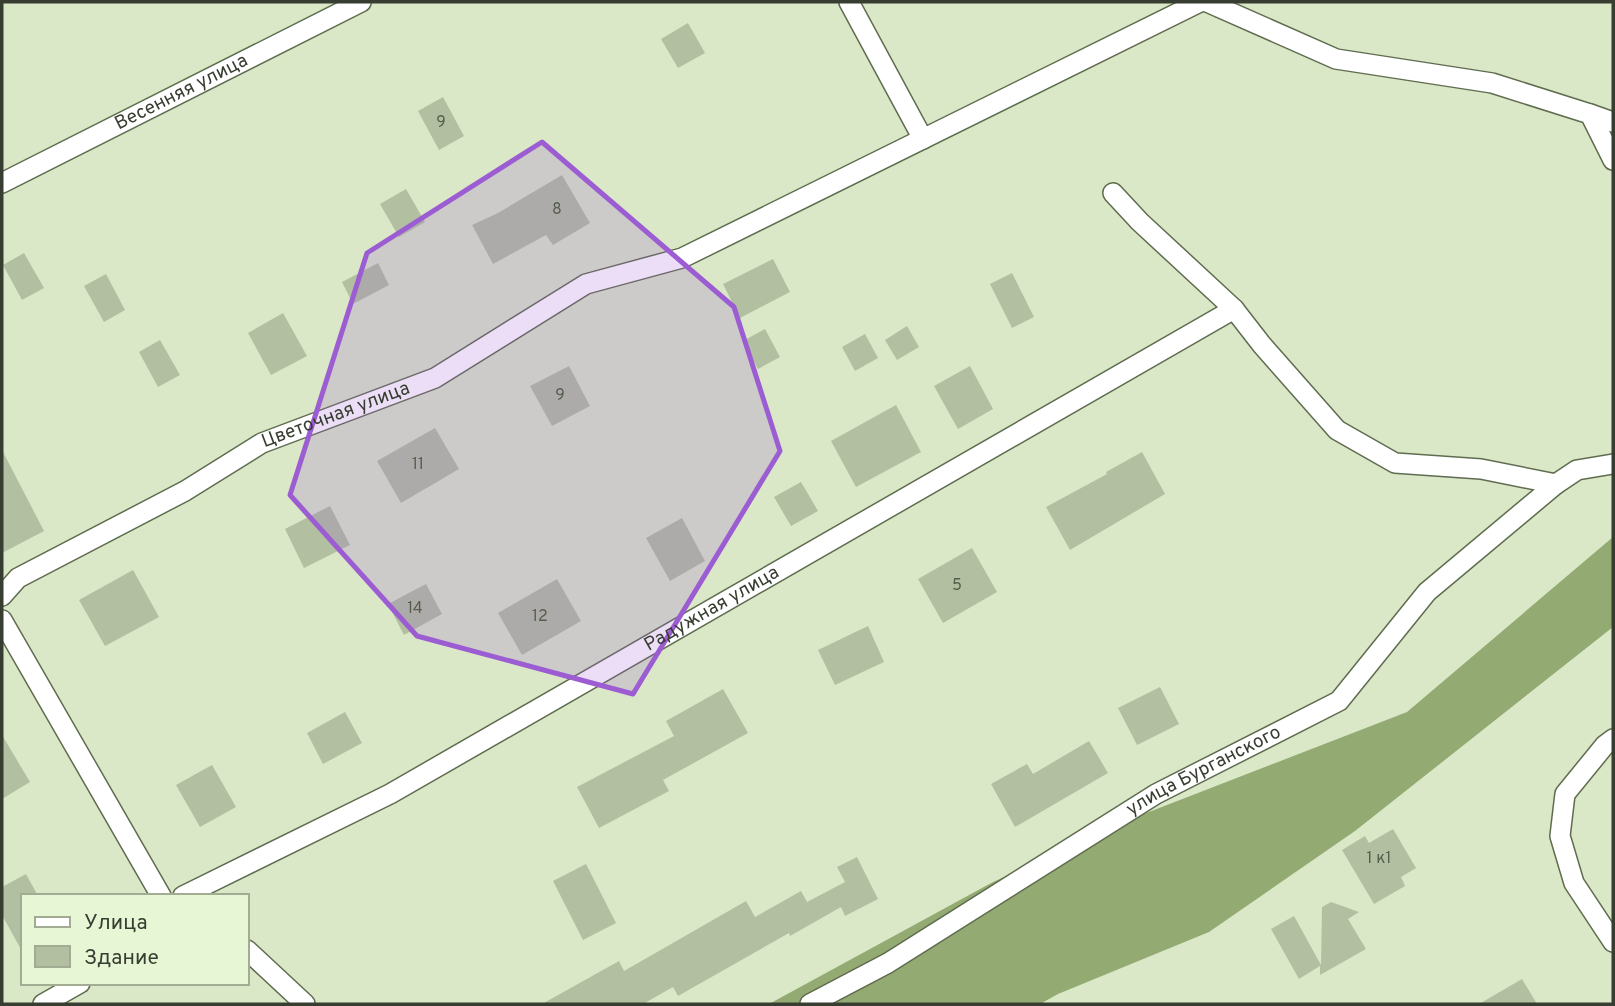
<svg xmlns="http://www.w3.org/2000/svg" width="1615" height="1006" font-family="Overpass,sans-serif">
  <rect width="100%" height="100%" fill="#dae8c8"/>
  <path fill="#93ab72" d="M1613 537V627L1355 831 1209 932 1058 994 1040 1004H769L993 882 1136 817 1407 712Z"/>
  <g fill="#b2c0a1">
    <path d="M688 23 705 53 678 68 661 39Z"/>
    <path d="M443 97 464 136 439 150 418 111Z"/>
    <path d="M562 175 590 223 553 245 546 235 493 264 472 225 498 213Z"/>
    <path d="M406 189 425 222 399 237 380 204Z"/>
    <path d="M24 253 44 288 22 300 3 265Z"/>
    <path d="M773 259 790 292 740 318 723 284Z"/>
    <path d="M378 263 389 285 353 304 342 282Z"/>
    <path d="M1012 273 1034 317 1012 328 990 284Z"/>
    <path d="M106 274 125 310 104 322 84 286Z"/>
    <path d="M283 313 307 356 271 375 248 333Z"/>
    <path d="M907 326 919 347 897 360 885 340Z"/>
    <path d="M765 329 780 357 758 369 743 341Z"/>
    <path d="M865 334 878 358 855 371 842 347Z"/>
    <path d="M160 340 180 375 158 387 139 352Z"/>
    <path d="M569 366 590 406 552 426 530 386Z"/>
    <path d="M970 366 993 409 958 429 934 386Z"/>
    <path d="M896 405 921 452 856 487 831 441Z"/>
    <path d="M435 428 459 469 401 503 377 461Z"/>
    <path d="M2 450 44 531 2 553Z"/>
    <path d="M1142 452 1165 494 1070 550 1046 507 1107 474 1106 472Z"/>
    <path d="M801 482 818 511 791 526 774 497Z"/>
    <path d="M330 506 350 545 304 568 285 529Z"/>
    <path d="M682 518 705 561 670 581 646 538Z"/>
    <path d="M972 548 997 592 943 623 918 579Z"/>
    <path d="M133 570 159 617 105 646 79 600Z"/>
    <path d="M557 579 581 621 522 655 498 613Z"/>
    <path d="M426 584 442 614 404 635 388 604Z"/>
    <path d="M868 626 884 662 835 685 818 650Z"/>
    <path d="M1160 687 1179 724 1137 745 1118 708Z"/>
    <path d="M723 689 748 733 663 780 669 791 599 828 577 787 674 736 666 721Z"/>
    <path d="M345 712 362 743 323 764 307 733Z"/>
    <path d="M2 735 30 782 2 799Z"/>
    <path d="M1089 741 1108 773 1015 827 991 784 1027 764 1033 774Z"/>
    <path d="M212 765 236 807 200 827 176 785Z"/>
    <path d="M1393 829 1416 868 1401 877 1405 886 1374 904 1342 850 1365 836 1369 843Z"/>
    <path d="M857 857 878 899 845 916 841 907 790 936 789 933 678 996 673 987 643 1004H542L619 961 624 971 746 901 755 917 801 891 807 902 845 882 837 867Z"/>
    <path d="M586 864 616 923 583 940 553 881Z"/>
    <path d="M26 874 38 896H23V953L2 915V887Z"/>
    <path d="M1331 902 1359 912 1348 919 1366 949 1320 975V966L1299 979 1271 929 1294 916 1321 965 1322 907Z"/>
    <path d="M1522 979 1537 1004H1479Z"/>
  </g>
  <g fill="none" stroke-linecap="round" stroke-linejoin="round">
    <g stroke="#5f6c4f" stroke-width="22">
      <g id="minor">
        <path d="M849 2 923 139"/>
        <path d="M1207 2 1336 59 1492 83 1590 114 1613 160"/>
        <path d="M1590 114 1613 122"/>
        <path id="s1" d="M2 183 361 2"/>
        <path d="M1113 193 1140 222 1234 309 1262 345 1337 430 1395 463 1481 469 1556 484 1577 470 1613 464"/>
        <path id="s2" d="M2 596 18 578 185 491 262 443 435 378 586 284 682 258 1200 2"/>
        <path d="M2 620 161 896"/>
        <path d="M1613 739 1605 745 1565 794 1560 836 1574 883 1613 942"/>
        <path id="s3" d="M183 896 390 794 1234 309"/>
        <path d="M247 950 305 1004"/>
        <path d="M43 1004 80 983"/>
        <path id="s4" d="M810 1004 888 963 1156 794 1339 701 1427 592 1556 484"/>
      </g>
    </g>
    <use href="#minor" stroke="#fff" stroke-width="19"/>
  </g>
  <path fill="#9c5cd2" fill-opacity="0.2" stroke="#9c5cd2" stroke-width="5" stroke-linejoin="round" d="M542 142 734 307 780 451 633 694 417 636 290 495 367 253Z"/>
  <g text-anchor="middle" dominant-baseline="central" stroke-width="5" stroke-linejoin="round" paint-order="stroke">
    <g font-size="16" fill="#565e4c">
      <text x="441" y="123">9</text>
      <text x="557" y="210">8</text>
      <text x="560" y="396">9</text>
      <text x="418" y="465">11</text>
      <text x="957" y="586">5</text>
      <text x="415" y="609">14</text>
      <text x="540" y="617">12</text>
      <text x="1379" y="859">1 к1</text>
    </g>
    <g font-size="19" fill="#373d30" stroke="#e7f6d5">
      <text stroke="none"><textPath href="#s1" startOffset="201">Весенняя улица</textPath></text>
      <text stroke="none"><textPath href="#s2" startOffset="382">Цветочная улица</textPath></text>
      <text stroke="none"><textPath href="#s3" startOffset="602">Радужная улица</textPath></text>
      <text stroke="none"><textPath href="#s4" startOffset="458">улица Бурганского</textPath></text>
    </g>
  </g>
  <rect width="1615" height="1006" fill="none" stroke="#373d30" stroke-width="7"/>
  <rect x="21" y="894" width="228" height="91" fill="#e7f6d5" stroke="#a1ac93" stroke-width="2"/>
  <rect x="35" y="917" width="35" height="10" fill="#ffffff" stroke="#a1ac93" stroke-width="2"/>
  <text x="84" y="929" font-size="21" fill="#373d30">Улица</text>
  <rect x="35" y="946" width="35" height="21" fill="#b2c0a1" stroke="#a1ac93" stroke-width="2"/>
  <text x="84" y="964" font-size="21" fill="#373d30">Здание</text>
</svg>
